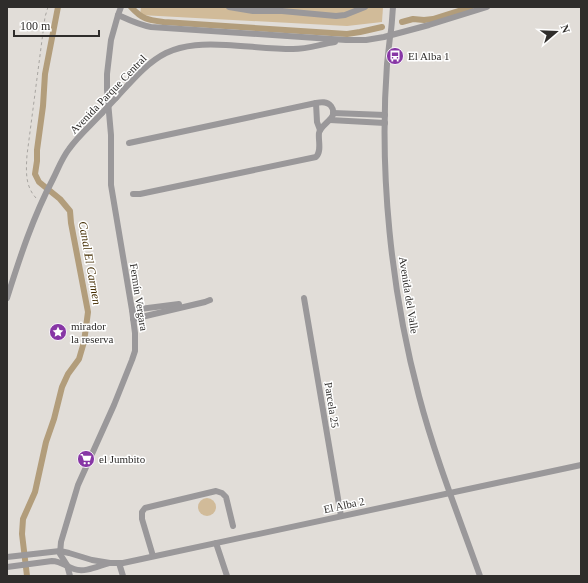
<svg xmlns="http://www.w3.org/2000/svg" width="588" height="583" font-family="'Times New Roman',serif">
  <rect width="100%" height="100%" fill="#e1ddd8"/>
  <g fill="#d1bb99">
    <path d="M141 7H383L382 22 347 26 140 15Z"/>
    <circle cx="207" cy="507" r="9"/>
  </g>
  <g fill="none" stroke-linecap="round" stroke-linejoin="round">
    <g stroke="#b29d7b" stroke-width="6">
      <path d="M131 7C143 20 148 20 164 22L347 34 360 32 382 27"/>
      <path d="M402 22 413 19 424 20 433 19 471 7"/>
      <path d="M27 576 22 534 23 519 35 492 46 442 54 419 62 387 68 374 79 359 84 342 88 312 71 223 70 211 60 199 39 182 35 174 37 161V150L43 106 45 74 58 7"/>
    </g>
    <path stroke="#a8a5a1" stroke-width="1" stroke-dasharray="3 3" stroke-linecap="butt" d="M36 198C25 186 26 171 27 155L45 17 48 7"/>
    <g stroke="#9a989a" stroke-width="6">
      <path d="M229 7 253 11H282L336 16 345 15 365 7"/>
      <path d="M393 7C392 17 392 27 390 37 389 46 388 55 387 64 379 173 391 291 419 396 435 457 459 517 480 576"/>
      <path d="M118 15C129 20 139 25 151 27L346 40H366L384 37 429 25 487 7"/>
      <path d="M116 98C131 82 146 63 166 53 185 44 205 44 226 45 248 46 271 49 293 49 308 49 321 44 335 42"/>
      <path d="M316 103 317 122 320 130"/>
      <path d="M333 113 385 115"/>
      <path d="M330 120 385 123"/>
      <path d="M129 143 316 103C321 102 327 101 331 106 340 118 321 123 319 133 318 140 322 151 316 157L140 194H133"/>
      <path d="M7 298C20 257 33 217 53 179 58 169 62 158 69 149 78 136 91 125 102 113"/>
      <path d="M304 298 341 516"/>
      <path d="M132 310 179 304"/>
      <path d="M133 319 205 302 210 300"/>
      <path d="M216 543 227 576"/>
      <path d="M153 556 142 519V512L145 508 216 491 222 493 226 497 233 526"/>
      <path d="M7 557 60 551 69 553 92 560 110 563H123L581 465"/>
      <path d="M119 563 123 576"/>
      <path d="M7 567 52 561C60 561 66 566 74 569 85 573 98 566 109 563"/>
      <path d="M70 576 67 565 60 554 61 542 78 485 114 405 132 360 135 351V333L132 310 111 185V135L107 90V74L111 40 118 15 121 7"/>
    </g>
    <path stroke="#9a989a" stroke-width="6" d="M102 113 116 98"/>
  </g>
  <defs>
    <g id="bus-disc" transform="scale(0.9)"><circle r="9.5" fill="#8736a5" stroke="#fff"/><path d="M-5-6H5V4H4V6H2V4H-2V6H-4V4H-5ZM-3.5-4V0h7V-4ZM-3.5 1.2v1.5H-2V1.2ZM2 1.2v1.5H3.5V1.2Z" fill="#fff"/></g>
    <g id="sight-disc" transform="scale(0.9)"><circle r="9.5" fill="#8736a5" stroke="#fff"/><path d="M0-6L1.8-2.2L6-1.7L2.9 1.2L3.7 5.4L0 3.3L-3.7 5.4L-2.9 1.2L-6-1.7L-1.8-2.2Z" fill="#fff"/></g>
    <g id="supermarket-disc" transform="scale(0.9)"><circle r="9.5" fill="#8736a5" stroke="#fff"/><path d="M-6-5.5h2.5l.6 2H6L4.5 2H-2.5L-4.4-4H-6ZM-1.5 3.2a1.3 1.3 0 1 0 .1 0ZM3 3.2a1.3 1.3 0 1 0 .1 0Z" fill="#fff"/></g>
  </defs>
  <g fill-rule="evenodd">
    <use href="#bus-disc" x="395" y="56"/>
    <use href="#sight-disc" x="58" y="332"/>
    <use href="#supermarket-disc" x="86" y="459"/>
  </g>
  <g text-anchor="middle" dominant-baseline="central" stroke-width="3" stroke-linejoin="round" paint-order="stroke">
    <g font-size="11" fill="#2f2d2b" stroke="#fff" text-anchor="start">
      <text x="408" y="56">El Alba 1</text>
      <text x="71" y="326">mirador<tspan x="71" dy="13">la reserva</tspan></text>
      <text x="99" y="459">el Jumbito</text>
    </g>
    <g font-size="11" fill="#2f2d2b" stroke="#fff">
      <text transform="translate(108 94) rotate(-46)">Avenida Parque Central</text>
      <text transform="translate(409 295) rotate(81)">Avenida del Valle</text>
      <text transform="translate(139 297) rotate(81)">Fermín Vergara</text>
      <text transform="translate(332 405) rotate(81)">Parcela 25</text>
      <text transform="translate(344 505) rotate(-12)">El Alba 2</text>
    </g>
    <g font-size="12" font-style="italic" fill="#432c00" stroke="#fff">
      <text transform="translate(90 263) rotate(80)">Canal El Carmen</text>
    </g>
  </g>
  <rect width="588" height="583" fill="none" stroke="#2f2d2b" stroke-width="16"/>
  <g transform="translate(556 32) rotate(71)" stroke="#ffffff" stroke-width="3" paint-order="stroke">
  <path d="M0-3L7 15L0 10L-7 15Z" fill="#2f2d2b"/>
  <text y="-6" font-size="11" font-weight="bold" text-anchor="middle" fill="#2f2d2b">N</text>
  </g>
  <path d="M14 30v6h85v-6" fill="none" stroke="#2f2d2b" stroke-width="2"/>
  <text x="20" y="30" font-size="12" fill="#2f2d2b" stroke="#ffffff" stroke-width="3" paint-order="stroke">100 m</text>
</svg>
